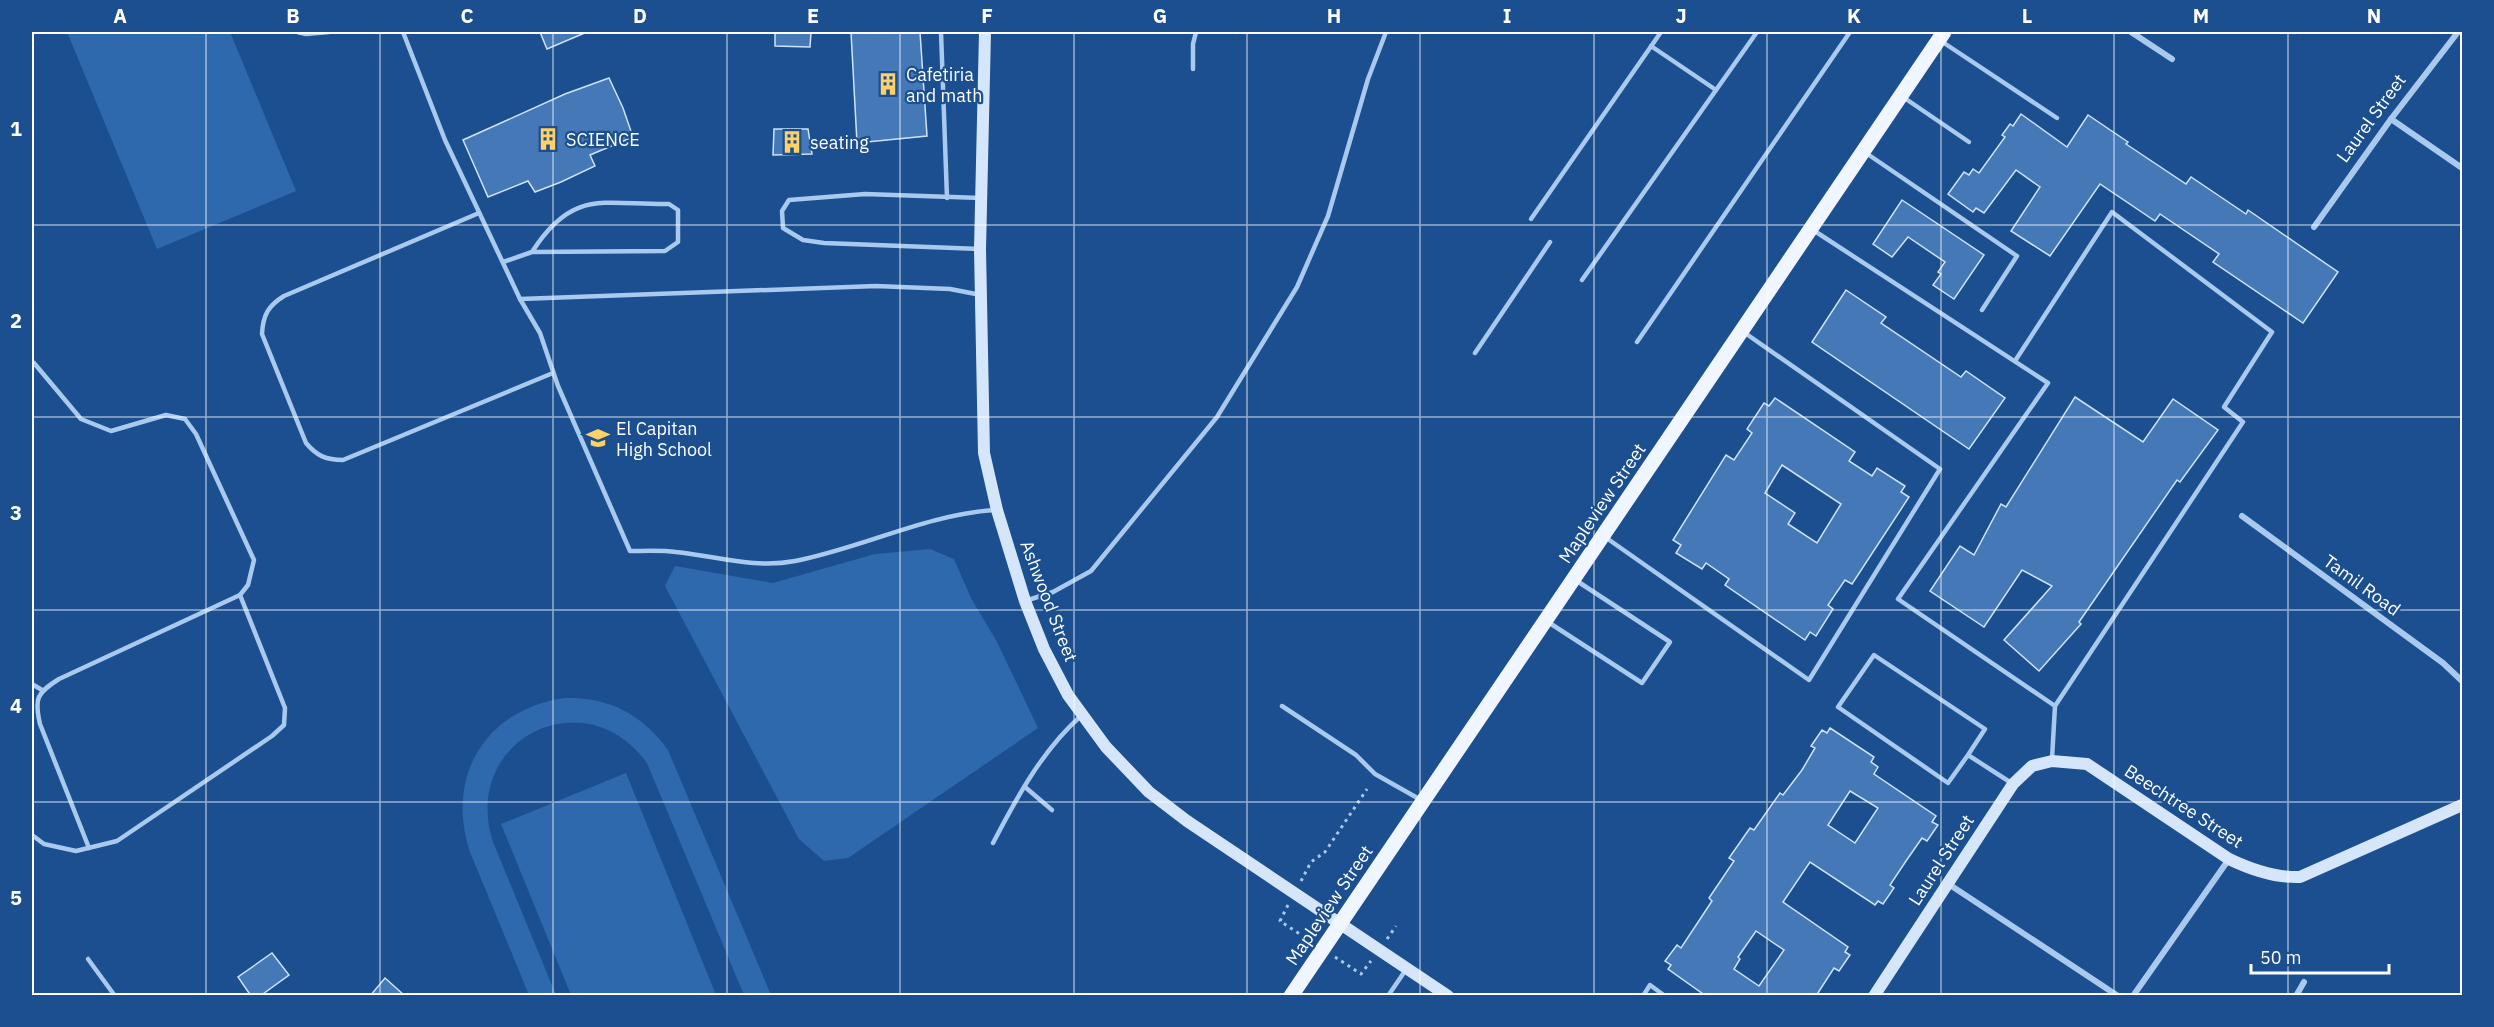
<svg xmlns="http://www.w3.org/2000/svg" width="2494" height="1027" font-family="'IBM Plex Sans',sans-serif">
  <rect width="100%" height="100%" fill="#1b4f8f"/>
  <g fill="#2e69ad">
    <path d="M67 32H230L296 191 157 249Z"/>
    <path d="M930 549 954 559 971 598 997 642 1038 728 848 858 824 861 799 839 665 586 675 566 773 583 875 554Z"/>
    <path d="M565 698C609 697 642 714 668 750L771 995H744L647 763C584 677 460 740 493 842L556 995H529L470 852C445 777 485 709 565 698Z"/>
    <path d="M626 773 716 995H571L501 824Z"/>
  </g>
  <g fill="#4478b7" stroke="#cfe3fa" stroke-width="1.5" fill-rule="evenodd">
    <path d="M540 32H587L547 49Z"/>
    <path d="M775 32H811L810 47 775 46Z"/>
    <path d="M851 32H920L927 136 857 143Z"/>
    <path d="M609 78 623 108 633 137 590 155 595 166 561 182 535 192 528 181 488 197 463 140 565 94Z"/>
    <path d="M2021 114 2067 147 2088 115 2128 142 2126 144 2186 184 2191 177 2246 214 2248 210 2338 272 2303 323 2213 262 2219 254 2160 214 2155 221 2100 184 2050 256 2011 231 2040 187 2016 170 1984 213 1976 208 1973 212 1948 194 1964 172 1969 175 1973 169 1979 173 2005 137 2002 135 2010 124 2013 126Z"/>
    <path d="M774 129H808L812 154 773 155Z"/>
    <path d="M1902 200 1984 255 1954 299 1933 285 1941 274 1938 272 1945 262 1908 237 1892 257 1873 244Z"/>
    <path d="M1846 290 1886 317 1881 323 1961 377 1966 371 2005 398 1969 449 1812 342Z"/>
    <path d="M2075 397 2143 442 2173 399 2218 430 2180 482 2177 480 2079 622 2081 624 2039 671 2004 640 2052 586 2022 570 1984 627 1930 591 1960 546 1974 555 2001 504 2006 507Z"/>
    <path d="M1775 398 1855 452 1849 461 1872 476 1877 468 1905 486 1901 492 1909 497 1852 584 1845 580 1828 605 1833 609 1816 636 1810 632 1805 640 1725 585 1729 579 1706 563 1702 569 1676 553 1681 545 1673 540 1726 455 1734 460 1752 433 1747 429 1764 403 1769 406ZM1782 465 1841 504 1817 543 1788 524 1795 513 1765 493Z"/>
    <path d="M1830 728 1874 757 1871 762 1878 767 1874 774 1936 816 1932 822 1938 825 1927 841 1922 838 1906 861 1890 885 1894 888 1883 904 1878 901 1875 905 1810 862 1783 902 1848 947 1845 952 1850 955 1839 971 1834 968 1816 996H1706L1668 969 1671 965 1665 961 1677 945 1681 948 1712 901 1709 898 1734 861 1729 858 1750 828 1754 830 1780 793 1783 795 1802 770 1815 748 1811 746 1822 730 1827 733ZM1850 791 1878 808 1855 843 1828 825ZM1756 931 1784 950 1759 986 1734 969 1740 959 1738 957Z"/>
    <path d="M272 953 289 975 260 996H251L238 977Z"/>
    <path d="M385 978 405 996H370Z"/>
  </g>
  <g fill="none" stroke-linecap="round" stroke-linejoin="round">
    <g stroke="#a9c9ee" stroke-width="3" stroke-dasharray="3 4.5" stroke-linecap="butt">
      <path d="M1301 881 1311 862 1325 852 1367 789"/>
      <path d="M1288 905 1280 921 1309 940"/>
      <path d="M1387 939 1396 926"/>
      <path d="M1335 957 1361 974 1371 961"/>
    </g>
    <g stroke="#a9c9ee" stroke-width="4.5">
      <path d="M297 32 306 34 329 32"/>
      <path d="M403 32 445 140 520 299 540 333 558 386 630 551C645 551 661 550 676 552 716 556 755 569 795 561 862 548 925 515 994 510"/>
      <path d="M941 32 947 198"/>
      <path d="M1941 41 2057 118"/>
      <path d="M1651 46 1716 90"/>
      <path d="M1193 69V44L1196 32"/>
      <path d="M1903 97 1969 142"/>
      <path d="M1866 153 2017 256 1982 310"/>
      <path d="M479 213 284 296C268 306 263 315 262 334L306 443C317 456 326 460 343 460L553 373"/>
      <path d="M1531 219 1661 32"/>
      <path d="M1813 230 2048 383 1898 599 2055 706 2052 759"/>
      <path d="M980 249 824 243 803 240 783 228 782 211 789 200 865 194 981 198"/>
      <path d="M503 262 532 252 665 251 678 242V210L669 204C603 205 573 188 532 252"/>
      <path d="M1582 280 1757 32"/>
      <path d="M520 299 876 286 950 289 981 295"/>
      <path d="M1637 342 1850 32"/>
      <path d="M1475 353 1550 242"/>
      <path d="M2015 361 2112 212 2272 332 2224 407 2243 422 2055 706"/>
      <path d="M1605 537 1809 680 1940 469 1745 333"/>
      <path d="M1025 601 1053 592 1091 571 1217 417 1297 287 1328 216 1368 79 1386 32"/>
      <path d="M1548 622 1642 683 1670 642 1577 581"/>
      <path d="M32 684 42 690"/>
      <path d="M1282 706 1356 755 1375 774 1421 800"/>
      <path d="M1968 755 1948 783 1838 707 1874 655 1985 729 1968 755 2013 784"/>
      <path d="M1025 787 1052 810"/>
      <path d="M32 835 44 844 76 851 117 841 272 736 284 725 285 708 240 595 248 585 254 560 196 434 185 419 166 415 111 431 81 419 34 363"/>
      <path d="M993 843C1017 797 1043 749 1082 715"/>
      <path d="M89 848 40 724C34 698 37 693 59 679L240 595"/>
      <path d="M88 959 115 996"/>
      <path d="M1388 996 1407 968"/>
      <path d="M1643 996 1650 985 1665 996"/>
    </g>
    <g stroke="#a9c9ee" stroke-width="6">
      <path d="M2131 32 2172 59"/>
      <path d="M2391 119 2462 168"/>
      <path d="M2314 227 2391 119 2458 32"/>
      <path d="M2242 516 2443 663 2462 681"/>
      <path d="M1947 883 2118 996"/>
      <path d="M2133 996 2229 859"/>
      <path d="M2296 996 2304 982"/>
    </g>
    <g stroke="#d6e6fa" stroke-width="12">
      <path d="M985 32 980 249 984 453 997 510 1025 601 1044 649 1068 695 1106 747 1149 792 1187 821 1448 996"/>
      <path d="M1874 996 2013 784 2032 766 2052 761 2087 764 2229 859C2252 870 2275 878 2300 877L2462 805"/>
    </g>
    <path stroke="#f0f6ff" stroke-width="15" d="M1291 996 1944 32"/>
  </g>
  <path fill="none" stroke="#fff" stroke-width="1.5" stroke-opacity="0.55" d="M206 32V996M380 32V996M553 32V996M727 32V996M900 32V996M1074 32V996M1247 32V996M1420 32V996M1594 32V996M1767 32V996M1941 32V996M2114 32V996M2288 32V996M32 225H2462M32 417H2462M32 610H2462M32 802H2462"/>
  <defs>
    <g id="building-bare" transform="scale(1.8)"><path d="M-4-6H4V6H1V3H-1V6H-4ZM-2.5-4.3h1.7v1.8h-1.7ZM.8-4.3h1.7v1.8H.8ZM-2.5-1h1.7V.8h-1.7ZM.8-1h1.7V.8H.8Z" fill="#ffd166" stroke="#1b4f8f" stroke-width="2.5" paint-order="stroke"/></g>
    <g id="school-bare" transform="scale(1.8)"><path d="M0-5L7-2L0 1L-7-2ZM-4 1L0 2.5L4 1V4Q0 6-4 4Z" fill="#ffd166" stroke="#1b4f8f" stroke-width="2.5" paint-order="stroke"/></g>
  </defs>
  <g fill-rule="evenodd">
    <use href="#building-bare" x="888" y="84"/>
    <use href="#building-bare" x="548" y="139"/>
    <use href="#building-bare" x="792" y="142"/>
    <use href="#school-bare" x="598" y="438"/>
  </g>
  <g text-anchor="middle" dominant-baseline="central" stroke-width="4.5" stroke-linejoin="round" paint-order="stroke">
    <g font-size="18" fill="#fff" stroke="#1b4f8f" text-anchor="start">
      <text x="906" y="74">Cafetiria<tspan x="906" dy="21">and math</tspan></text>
      <text x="566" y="139">SCIENCE</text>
      <text x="810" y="142">seating</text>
      <text x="616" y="428">El Capitan<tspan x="616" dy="21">High School</tspan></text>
    </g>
    <g font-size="18" fill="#fff" stroke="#1b4f8f">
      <text transform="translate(2371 118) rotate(-54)">Laurel Street</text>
      <text transform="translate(1602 503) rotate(-56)">Mapleview Street</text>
      <text transform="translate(2362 585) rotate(36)">Tamil Road</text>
      <text transform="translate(1049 601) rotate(69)">Ashwood Street</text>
      <text transform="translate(2184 806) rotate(33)">Beechtree Street</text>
      <text transform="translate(1941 860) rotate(-57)">Laurel Street</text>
      <text transform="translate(1329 905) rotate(-56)">Mapleview Street</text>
    </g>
  </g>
  <rect width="2494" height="1027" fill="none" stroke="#1b4f8f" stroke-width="66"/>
  <path d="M2251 964v9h138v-9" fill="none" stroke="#ffffff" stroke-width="3"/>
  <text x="2260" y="964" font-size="18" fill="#ffffff" stroke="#1b4f8f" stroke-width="4.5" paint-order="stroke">50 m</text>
  <rect x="33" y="33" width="2428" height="961" fill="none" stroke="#fff" stroke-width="2"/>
  <g font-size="20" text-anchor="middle" font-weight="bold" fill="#fff">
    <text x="120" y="23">A</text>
    <text x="293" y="23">B</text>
    <text x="467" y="23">C</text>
    <text x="640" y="23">D</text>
    <text x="813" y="23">E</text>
    <text x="987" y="23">F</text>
    <text x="1160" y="23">G</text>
    <text x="1334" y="23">H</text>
    <text x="1507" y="23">I</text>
    <text x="1681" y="23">J</text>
    <text x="1854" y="23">K</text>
    <text x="2027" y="23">L</text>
    <text x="2201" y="23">M</text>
    <text x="2374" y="23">N</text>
    <text x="16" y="136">1</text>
    <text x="16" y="328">2</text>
    <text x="16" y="520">3</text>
    <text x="16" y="713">4</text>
    <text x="16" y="905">5</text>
  </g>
</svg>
